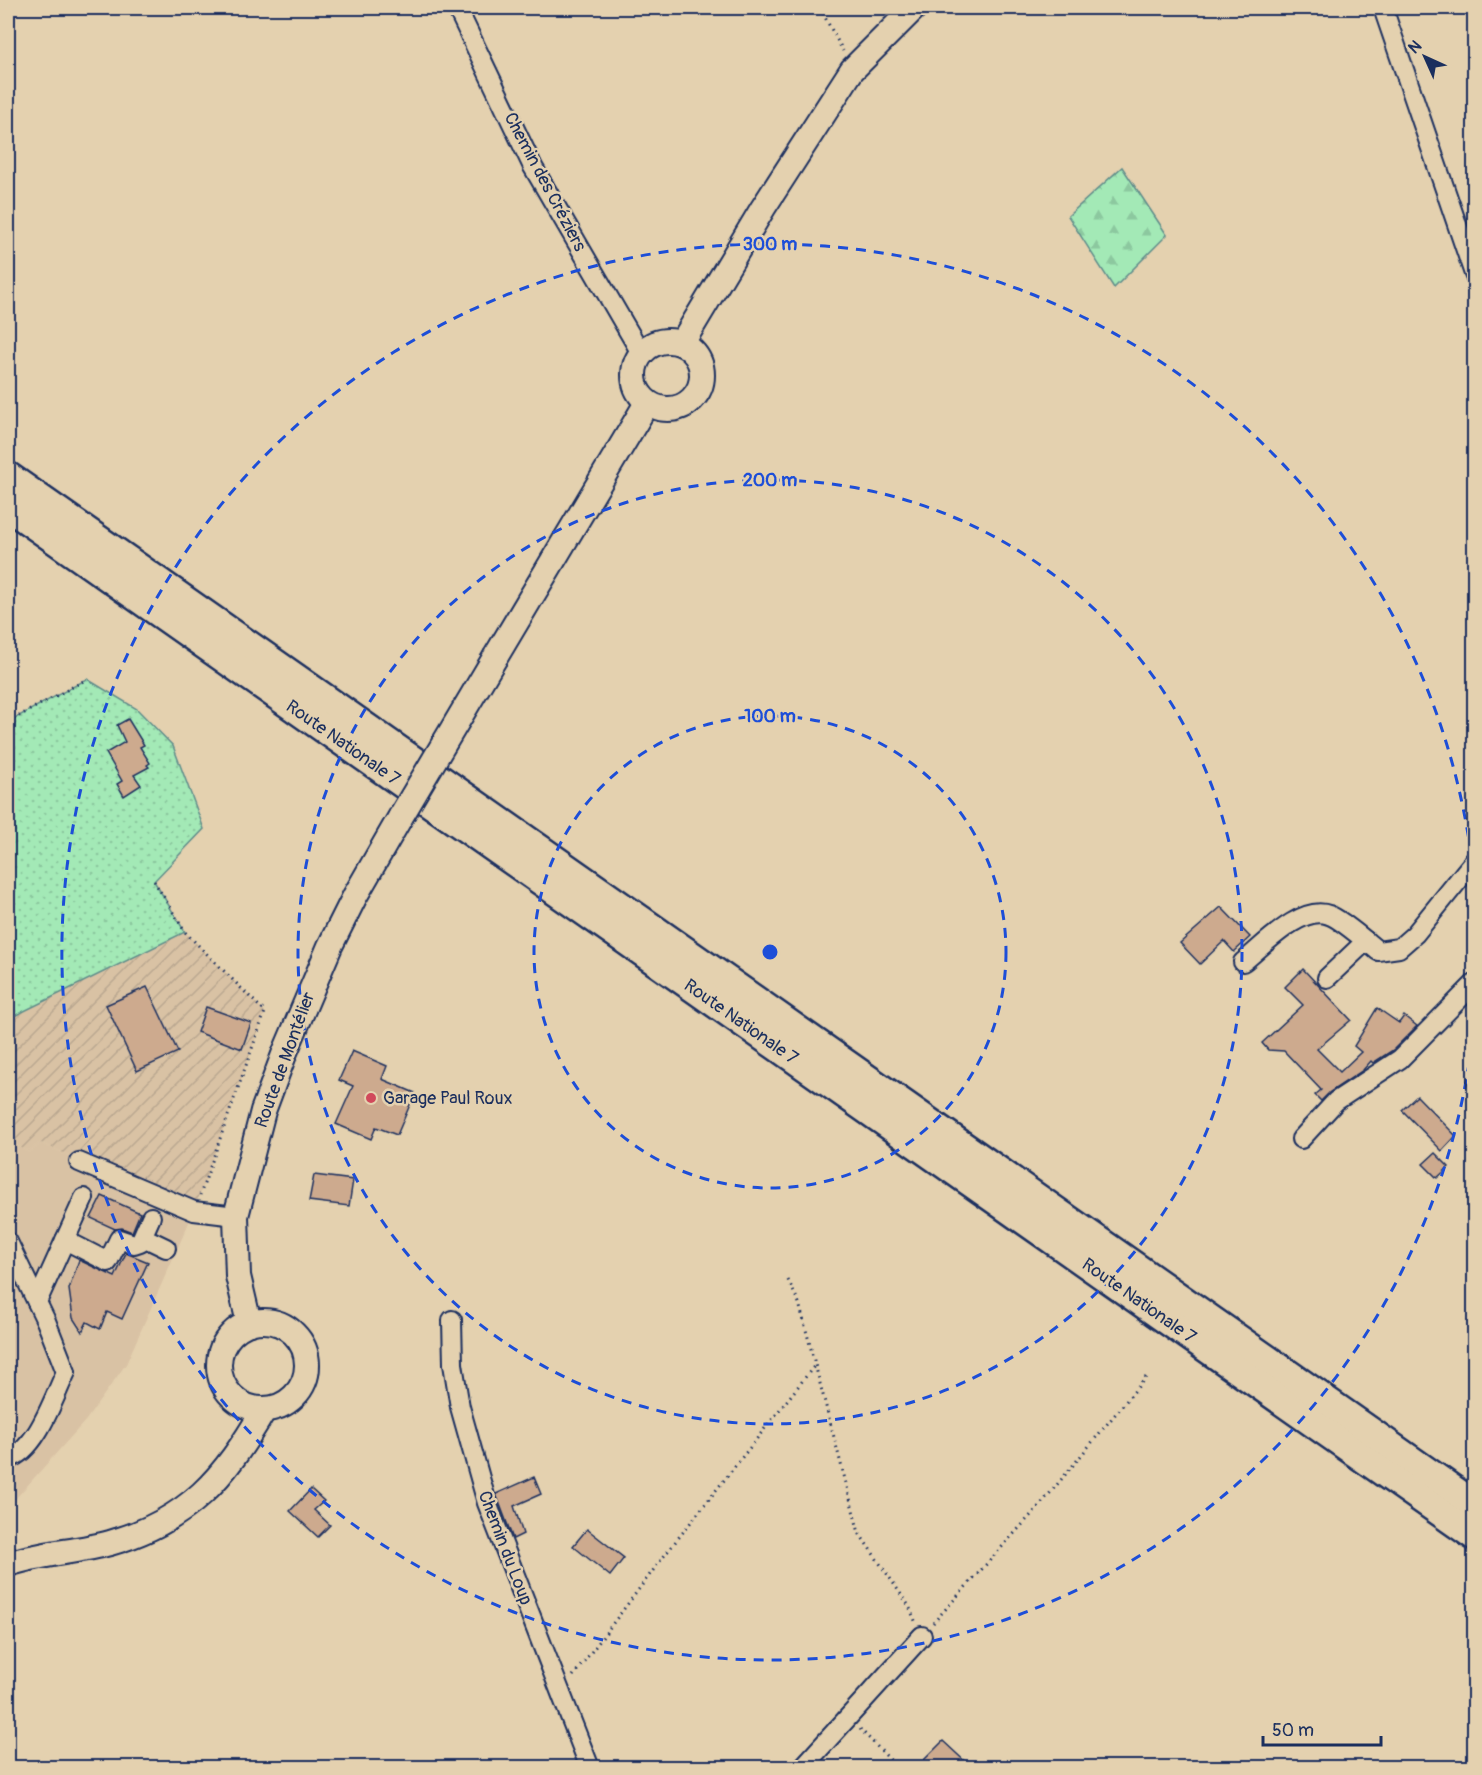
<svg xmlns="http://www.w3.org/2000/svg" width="1482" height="1775" font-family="Pangolin,sans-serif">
  <defs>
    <pattern id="industrial-furrows" width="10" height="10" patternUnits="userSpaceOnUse" patternTransform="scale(1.5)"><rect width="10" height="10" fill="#d9c2a4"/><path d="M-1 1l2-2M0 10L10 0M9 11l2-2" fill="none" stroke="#baa790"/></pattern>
    <pattern id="grass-dots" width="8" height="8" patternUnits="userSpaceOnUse" patternTransform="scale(1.5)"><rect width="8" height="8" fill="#a3e9b6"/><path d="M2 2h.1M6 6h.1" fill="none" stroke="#8cc89f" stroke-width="1.8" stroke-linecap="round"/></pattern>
    <pattern id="forest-firs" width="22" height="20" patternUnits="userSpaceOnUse" patternTransform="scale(1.5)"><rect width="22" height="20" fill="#a3e9b6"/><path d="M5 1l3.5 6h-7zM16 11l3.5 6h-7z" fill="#8cc89f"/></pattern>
  </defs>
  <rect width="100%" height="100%" fill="#e4d1af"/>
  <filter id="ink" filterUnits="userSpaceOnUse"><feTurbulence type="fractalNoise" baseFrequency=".0167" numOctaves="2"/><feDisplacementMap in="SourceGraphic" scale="12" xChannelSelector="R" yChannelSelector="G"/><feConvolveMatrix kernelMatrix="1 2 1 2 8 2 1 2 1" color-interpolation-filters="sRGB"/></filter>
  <g filter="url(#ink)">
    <path fill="#d9c2a4" d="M8 1141 29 1152 41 1143 194 1211 126 1364 86 1420 8 1507Z"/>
    <path fill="url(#industrial-furrows)" d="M185 932 265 1012 194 1211 41 1143 29 1152 8 1141V1019Z"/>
    <path fill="url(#grass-dots)" stroke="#5f8c8a" stroke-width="1.5" d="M87 679 137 709 173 746 204 829 154 881 185 932 8 1019V722Z"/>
    <path fill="url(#forest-firs)" stroke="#5f8c8a" stroke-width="1.5" d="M1122 167 1167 235 1114 288 1068 216Z"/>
    <g fill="#cdaa8e" stroke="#1b2f5e" stroke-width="1.5">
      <path d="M128 719 144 745 140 747 150 763 147 765 149 767 134 775 141 785 124 796 117 784 122 781 106 753 125 742 117 725Z"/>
      <path d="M1221 907 1250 937 1234 952 1224 941 1200 964 1180 943Z"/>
      <path d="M1303 969 1351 1020 1317 1049 1340 1072 1361 1052 1354 1046 1377 1008 1399 1023 1404 1016 1417 1026 1393 1050 1373 1063 1371 1061 1363 1070 1330 1092 1321 1101 1315 1095 1321 1090 1284 1051 1268 1050 1262 1043 1303 1005 1285 987Z"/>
      <path d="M147 987 178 1052 137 1071 106 1005Z"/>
      <path d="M206 1007 251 1023 242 1049 197 1032Z"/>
      <path d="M352 1051 387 1066 382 1079 415 1093 397 1135 376 1127 371 1139 336 1124 353 1086 339 1080Z"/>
      <path d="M1417 1096 1456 1136 1442 1151 1402 1110Z"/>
      <path d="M1435 1153 1449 1167 1437 1178 1423 1164Z"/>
      <path d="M314 1175 353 1180 349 1206 309 1201Z"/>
      <path d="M102 1196 140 1213 132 1232 122 1228 115 1229 91 1218Z"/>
      <path d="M126 1253 148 1262 122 1319 107 1312 100 1329 87 1322 82 1332 73 1318 69 1289 79 1260 115 1277Z"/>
      <path d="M534 1477 541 1494 514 1506 523 1534 513 1539 496 1494Z"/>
      <path d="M311 1489 324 1501 314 1510 330 1525 318 1537 290 1511Z"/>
      <path d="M587 1529 624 1558 610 1576 573 1546Z"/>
      <path d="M943 1741 971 1767H930L923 1761Z"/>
    </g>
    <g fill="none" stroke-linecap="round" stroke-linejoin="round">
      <g stroke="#1b2f5e" stroke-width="22">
        <g id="minor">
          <path d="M457 8 533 167 641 353"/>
          <path d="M1383 8 1474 274"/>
          <path d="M1243 962C1263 946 1302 904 1329 915 1341 919 1367 942 1378 951L1399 948 1415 934 1474 861"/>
          <path d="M1327 978 1366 941"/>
          <path d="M1301 1139 1336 1101 1400 1059 1474 984"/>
          <path d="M79 1162 194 1211 236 1216"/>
          <path d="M143 1237 166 1248"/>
          <path d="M65 1240 108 1262 119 1239 134 1244 140 1242 151 1217"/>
          <path d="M8 1242 46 1321 66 1372C53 1399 37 1450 8 1459"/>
          <path d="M37 1302 84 1198"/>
          <path d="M452 1320 453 1364 460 1407 487 1503 590 1768"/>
          <path d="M802 1768 922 1636"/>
        </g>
      </g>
      <g stroke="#1b2f5e" stroke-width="28">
        <g id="major">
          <circle cx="668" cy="375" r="34"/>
          <path d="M682 343 763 208 852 70 914 8"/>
          <path d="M496 656 647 403"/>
          <circle cx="263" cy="1365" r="44"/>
          <path d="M249 1323 238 1276 236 1216 263 1111 285 1052 330 946 355 896 401 816"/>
          <path d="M8 1564C41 1553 77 1552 110 1543 190 1520 224 1478 264 1410"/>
        </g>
      </g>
      <g stroke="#1b2f5e" stroke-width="32">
        <g id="highway">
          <path d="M8 476 1474 1504"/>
          <path d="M8 507 1474 1536"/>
        </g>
      </g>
      <g stroke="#1b2f5e" stroke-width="3" stroke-dasharray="1.5 4.5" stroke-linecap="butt">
        <path d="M820 8 843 51"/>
        <path d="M8 722 87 679"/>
        <path d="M154 881 185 932 265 1012 200 1195"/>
        <path d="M788 1280 799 1303 859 1533 909 1606 916 1623"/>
        <path d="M933 1623 1041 1504 1146 1377"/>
        <path d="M573 1676 661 1560 815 1365"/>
        <path d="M860 1729 898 1768"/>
      </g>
      <use href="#minor" stroke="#e4d1af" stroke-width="18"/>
      <use href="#major" stroke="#e4d1af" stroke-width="24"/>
      <use href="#highway" stroke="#e4d1af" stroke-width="27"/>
      <g stroke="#1b2f5e" stroke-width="28" stroke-linecap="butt">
        <path id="major-bridge" d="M401 816 496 656"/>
      </g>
      <use href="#major-bridge" stroke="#e4d1af" stroke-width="24"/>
    </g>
  </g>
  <g fill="none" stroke="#1d4ed8" stroke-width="3" stroke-dasharray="10 8">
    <circle cx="770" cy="952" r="236"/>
    <circle cx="770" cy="952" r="472"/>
    <path d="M1474 1026A708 708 0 1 1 1474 878"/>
  </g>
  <circle fill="#d1495b" stroke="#e4d1af" stroke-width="2" cx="371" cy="1098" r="6"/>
  <g text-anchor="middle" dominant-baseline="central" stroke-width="5" stroke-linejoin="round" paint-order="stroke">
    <g font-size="18" fill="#1b2f5e" stroke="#e4d1af">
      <text transform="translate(545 182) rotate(62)">Chemin des Créziers</text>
      <text transform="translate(343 743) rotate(35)">Route Nationale 7</text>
      <text transform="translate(741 1022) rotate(35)">Route Nationale 7</text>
      <text transform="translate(285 1060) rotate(-70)">Route de Montélier</text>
      <text transform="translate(1139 1301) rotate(35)">Route Nationale 7</text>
      <text transform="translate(505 1548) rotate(69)">Chemin du Loup</text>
    </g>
    <g font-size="18" fill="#1b2f5e" stroke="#e4d1af" text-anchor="start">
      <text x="383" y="1098">Garage Paul Roux</text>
    </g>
  </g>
  <circle cx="770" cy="952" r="9" fill="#1d4ed8" stroke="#e4d1af" stroke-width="3"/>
  <g font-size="18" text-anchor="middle" font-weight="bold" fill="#1d4ed8" stroke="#e4d1af" stroke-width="5" stroke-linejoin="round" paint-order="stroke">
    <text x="770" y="250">300 m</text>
    <text x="770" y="486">200 m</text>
    <text x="770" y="722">100 m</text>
  </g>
  <rect width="1482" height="1775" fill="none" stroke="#e4d1af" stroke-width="30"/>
  <rect x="15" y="15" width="1452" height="1745" fill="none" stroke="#1b2f5e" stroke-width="2" filter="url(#ink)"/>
  <g transform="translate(1425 57) rotate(315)" stroke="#e4d1af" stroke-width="4.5" paint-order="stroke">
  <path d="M0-4.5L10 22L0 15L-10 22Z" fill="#1b2f5e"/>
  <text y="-9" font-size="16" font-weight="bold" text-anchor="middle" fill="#1b2f5e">N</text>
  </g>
  <path d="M1263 1736v9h118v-9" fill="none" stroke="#1b2f5e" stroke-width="3"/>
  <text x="1272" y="1736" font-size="18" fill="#1b2f5e" stroke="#e4d1af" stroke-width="4.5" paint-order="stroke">50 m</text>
</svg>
